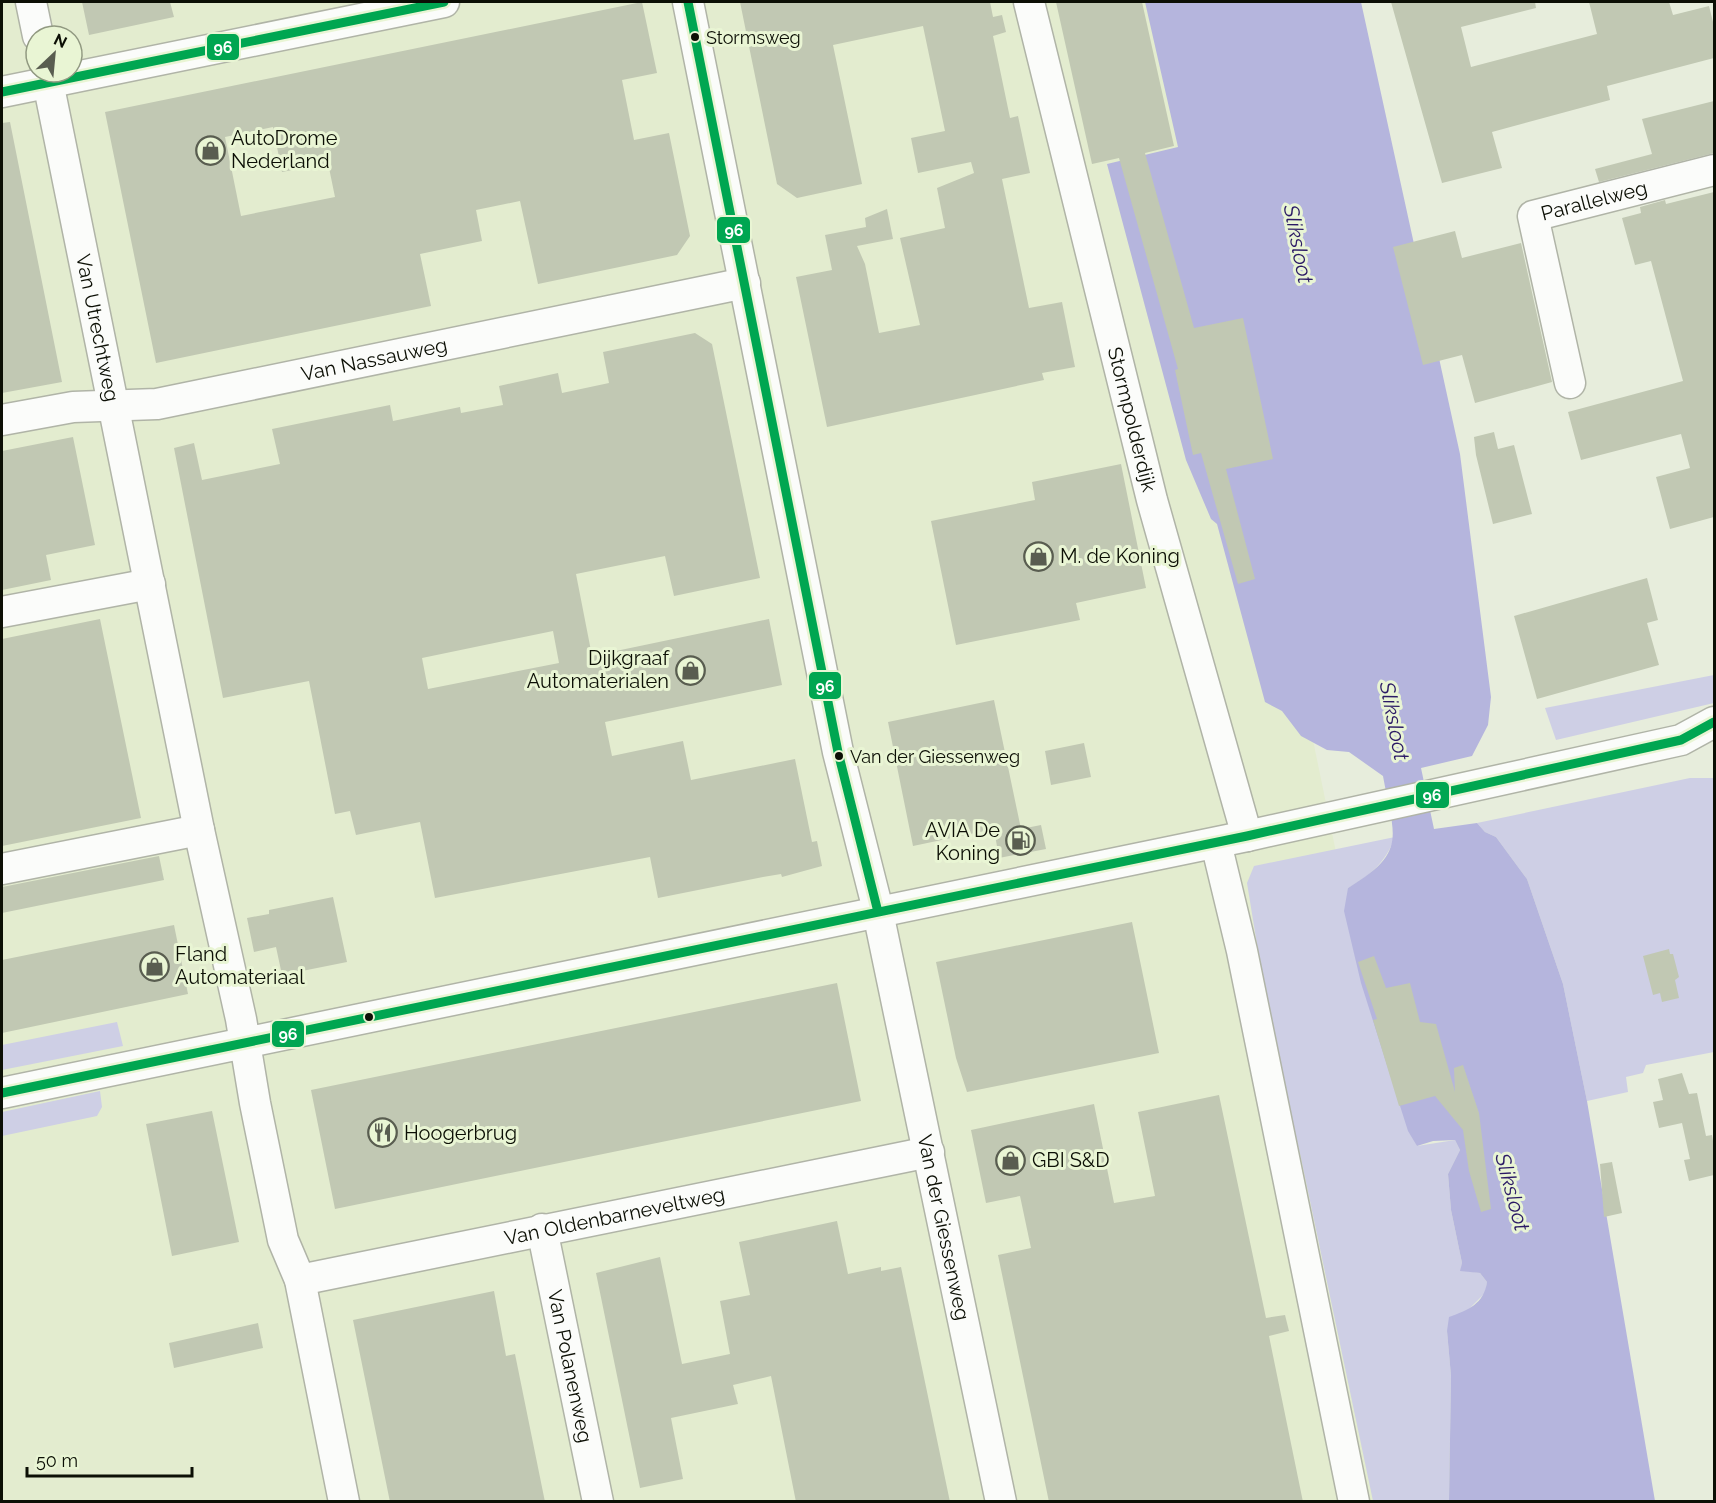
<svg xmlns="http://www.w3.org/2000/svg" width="1716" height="1503" font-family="Raleway,sans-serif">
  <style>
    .built { fill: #e3eccf; fill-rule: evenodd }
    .green { fill: #cecfe5 }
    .water { fill: #b5b5dd }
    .building { fill: #c1c8b3; fill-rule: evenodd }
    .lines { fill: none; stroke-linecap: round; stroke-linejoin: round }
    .minor-casing { stroke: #b0b4a7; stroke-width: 33 }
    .minor { stroke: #fbfcfa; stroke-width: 30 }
    .bus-1-casing { stroke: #e9f5d4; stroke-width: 14 }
    .bus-1 { stroke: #00a651; stroke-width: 9 }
    .bus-dot { fill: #0c0f05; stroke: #e9f5d4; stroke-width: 2 }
    .labels { text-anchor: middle; stroke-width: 6; stroke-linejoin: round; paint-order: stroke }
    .bus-label { font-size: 18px; fill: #0c0f05; stroke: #e9f5d4; text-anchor: start }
    .poi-label { font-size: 20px; fill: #0c0f05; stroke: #e9f5d4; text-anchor: start }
    .street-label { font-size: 20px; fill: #0c0f05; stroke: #e9f5d4 }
    .water-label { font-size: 21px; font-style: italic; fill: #2b1a65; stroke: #e9f5d4 }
    .line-badge { stroke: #e9f5d4; stroke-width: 2 }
    .badge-label { font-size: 16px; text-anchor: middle; font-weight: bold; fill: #fff }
  </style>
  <rect width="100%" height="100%" fill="#e7eddc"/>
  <!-- built -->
  <path class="built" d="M 2,2 L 1211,2 L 1242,394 L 1361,974 L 1460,1501 L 2,1502 ZM 36,36 L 72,36 L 72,72 L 36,72 Z"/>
  <!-- green -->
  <path class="green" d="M 1714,675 L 1714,703 L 1556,740 L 1545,708 Z
    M 1690,778 L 1714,778 L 1714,1052 L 1646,1065 L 1643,1073 L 1626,1077 L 1628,1092 L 1587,1101 L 1563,984 L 1527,879 L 1496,837 L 1485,832 L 1477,823 Z
    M 1395,837 C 1385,863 1372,874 1348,888 L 1417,1146 L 1455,1140 L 1460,1150 L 1448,1174 L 1451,1210 L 1462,1263 L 1461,1270 L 1480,1273 L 1487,1282 L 1486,1292 L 1447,1331 L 1451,1376 L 1449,1501 L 1373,1501 L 1301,1158 L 1271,1030 L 1247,883 L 1254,866 Z
    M 117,1022 L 123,1046 L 2,1070 L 2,1045 Z
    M 100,1091 L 102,1107 L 97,1116 L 2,1136 L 2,1112 Z"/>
  <!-- water -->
  <path class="water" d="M 1145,2 L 1361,2 L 1460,454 L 1491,697 L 1488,725 L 1472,756 L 1421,768 L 1434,829 L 1477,823 L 1485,832 L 1496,837 L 1527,879 L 1563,984 L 1587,1101 L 1655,1501 L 1449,1501 L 1451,1376 L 1447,1331 L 1449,1317 C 1468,1310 1484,1304 1487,1282 L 1480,1273 L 1460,1271 L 1462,1263 L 1451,1210 L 1448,1174 L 1460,1150 L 1455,1140 L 1433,1141 L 1417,1146 L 1408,1131 L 1361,983 L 1344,911 L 1348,888 C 1408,852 1394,837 1383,776 L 1349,752 L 1327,750 L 1301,736 L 1282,711 L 1265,702 L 1217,524 L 1211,519 L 1186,460 L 1107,164 L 1178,147 Z"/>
  <!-- building -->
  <path class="building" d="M 82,2 L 170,2 L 174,17 L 89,35 Z
    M 642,2 L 657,73 L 622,80 L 634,140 L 669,133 L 690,236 L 677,255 L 538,284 L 520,201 L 476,210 L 482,241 L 420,254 L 431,306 L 156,363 L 105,112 ZM 273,127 L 282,172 L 328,163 L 335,197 L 241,216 L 225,137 Z
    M 740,2 L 990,2 L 993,17 L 1002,15 L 1006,32 L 993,36 L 1010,118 L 1018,116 L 1030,173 L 1002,179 L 1029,308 L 1062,302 L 1075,367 L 1042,373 L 1044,380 L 827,427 L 796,277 L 832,270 L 825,235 L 866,227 L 865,218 L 887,209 L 893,239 L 857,246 L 865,264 L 879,333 L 920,325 L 900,238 L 945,228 L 937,188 L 974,173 L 971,162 L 918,173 L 911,138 L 945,131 L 923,26 L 833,45 L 862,184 L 797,198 L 777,184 Z
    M 1056,2 L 1142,2 L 1174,146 L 1145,153 L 1194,328 L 1243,318 L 1273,459 L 1226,469 L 1255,579 L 1238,584 L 1201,453 L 1193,455 L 1175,370 L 1178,369 L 1119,158 L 1092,164 Z
    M 1391,2 L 1535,2 L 1536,8 L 1461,27 L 1471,67 L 1597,34 L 1589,2 L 1669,2 L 1673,15 L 1709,6 L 1714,26 L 1714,58 L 1607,86 L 1610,100 L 1492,132 L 1502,168 L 1442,183 Z
    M 1714,101 L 1714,153 L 1599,182 L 1595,169 L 1652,154 L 1642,119 Z
    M 10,122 L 62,382 L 2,393 L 2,123 Z
    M 1714,192 L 1714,517 L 1670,529 L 1656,477 L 1690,468 L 1681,434 L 1581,460 L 1568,412 L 1683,381 L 1651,261 L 1635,265 L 1622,218 L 1641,213 L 1640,207 L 1665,200 L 1666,204 Z
    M 1455,231 L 1462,258 L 1521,243 L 1552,382 L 1475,403 L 1462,355 L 1423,365 L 1393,247 Z
    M 695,333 L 712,344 L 760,578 L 674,596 L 665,556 L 576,574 L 592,656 L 769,619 L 782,685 L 605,722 L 612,756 L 683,741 L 691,780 L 795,759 L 812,842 L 817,841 L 822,866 L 782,877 L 781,874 L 763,877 L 658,898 L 650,857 L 435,898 L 420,822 L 356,835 L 350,811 L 335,814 L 309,681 L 223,698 L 174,448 L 194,443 L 202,480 L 280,464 L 272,429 L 390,405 L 393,421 L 460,407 L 461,413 L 503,405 L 499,386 L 558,373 L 562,393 L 609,383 L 603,352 ZM 553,631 L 559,663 L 428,689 L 422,658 Z
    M 1494,432 L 1498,449 L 1514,445 L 1532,514 L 1493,524 L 1476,455 L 1474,437 Z
    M 73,437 L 95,545 L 46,555 L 51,580 L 2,590 L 2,451 Z
    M 1121,464 L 1146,588 L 1076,603 L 1080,620 L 956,645 L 931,521 L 1035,500 L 1032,482 Z
    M 1647,578 L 1658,620 L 1647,623 L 1659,665 L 1537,699 L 1514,616 Z
    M 100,619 L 141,818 L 2,846 L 2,639 Z
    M 994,700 L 1021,829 L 1041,825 L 1046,849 L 999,858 L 994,829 L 913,846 L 888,722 Z
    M 1084,743 L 1091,777 L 1051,785 L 1045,751 Z
    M 159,856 L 164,880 L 2,913 L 2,887 Z
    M 333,897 L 347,962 L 282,975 L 276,947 L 254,952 L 247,918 L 269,914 L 269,910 Z
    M 1132,922 L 1159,1053 L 967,1092 L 956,1058 L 936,962 Z
    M 174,925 L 188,994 L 2,1033 L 2,960 Z
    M 1669,949 L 1670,954 L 1673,954 L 1679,977 L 1675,980 L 1679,998 L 1662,1002 L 1660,993 L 1653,995 L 1643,956 Z
    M 1374,956 L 1386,988 L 1410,983 L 1420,1022 L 1436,1024 L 1455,1092 L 1454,1068 L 1463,1065 L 1479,1113 L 1491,1209 L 1481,1212 L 1469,1171 L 1463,1130 L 1435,1096 L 1399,1106 L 1373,1020 L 1377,1019 L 1358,962 Z
    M 837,983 L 861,1101 L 335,1209 L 311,1090 Z
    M 1682,1073 L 1689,1094 L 1697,1093 L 1706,1136 L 1712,1135 L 1714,1147 L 1714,1175 L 1689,1181 L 1684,1160 L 1690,1159 L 1682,1123 L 1659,1128 L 1653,1102 L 1663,1100 L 1658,1079 Z
    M 1219,1095 L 1266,1318 L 1285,1315 L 1289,1331 L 1269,1336 L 1303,1502 L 1049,1502 L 998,1255 L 1031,1248 L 1020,1196 L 986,1203 L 971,1130 L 1094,1104 L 1114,1203 L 1155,1196 L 1138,1112 Z
    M 212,1111 L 239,1242 L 172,1256 L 146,1124 Z
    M 1612,1162 L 1622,1213 L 1604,1217 L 1600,1164 Z
    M 837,1221 L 848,1274 L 881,1267 L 881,1271 L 901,1267 L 950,1502 L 796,1502 L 771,1376 L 733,1385 L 738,1404 L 671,1418 L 683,1479 L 640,1488 L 596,1273 L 660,1257 L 682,1364 L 730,1354 L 720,1301 L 750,1295 L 739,1242 Z
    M 494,1291 L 506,1356 L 515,1354 L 545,1502 L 390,1502 L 353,1320 Z
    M 258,1323 L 263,1348 L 174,1368 L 169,1343 Z"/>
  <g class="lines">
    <defs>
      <g id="minor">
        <path d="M 31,2 L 38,36"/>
        <path id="s1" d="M 688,2 L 838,752 L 875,898 L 1001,1502"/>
        <path id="s2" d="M 1029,2 L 1152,500 L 1247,836"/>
        <path id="s3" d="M 46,72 L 199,830 L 241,1019 L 255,1103 L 283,1240 L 300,1280 L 344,1502"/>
        <path d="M 2,92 L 444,2"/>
        <path id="s4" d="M 1570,383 L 1533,216 L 1714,170"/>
        <path id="s5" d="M 2,420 L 73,407 L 157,404 L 745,283"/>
        <path d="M 2,612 L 150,584"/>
        <path d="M 1216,843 L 1242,951 L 1354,1502"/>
        <path d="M 2,869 L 199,830"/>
        <path d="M 2,1093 L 1247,836 L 1681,740 L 1714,722"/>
        <path id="s6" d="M 542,1229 L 598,1502"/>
        <path id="s7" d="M 300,1280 L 929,1152"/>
      </g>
    </defs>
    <!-- minor casing -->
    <use href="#minor" class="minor-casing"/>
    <!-- minor -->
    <use href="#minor" class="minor"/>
    <defs>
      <path id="bus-1" d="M 688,2 L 838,752 L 878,912
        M 2,92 L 444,2
        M 2,1093 L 1247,836 L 1681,740 L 1714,722"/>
    </defs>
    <!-- bus-1 casing -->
    <use href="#bus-1" class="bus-1-casing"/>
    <!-- bus-1 -->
    <use href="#bus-1" class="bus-1"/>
  </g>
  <!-- icons -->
  <defs>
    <symbol id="shop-ring" viewBox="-11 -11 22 22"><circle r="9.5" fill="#e9f5d4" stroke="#595d50" stroke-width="1.5"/><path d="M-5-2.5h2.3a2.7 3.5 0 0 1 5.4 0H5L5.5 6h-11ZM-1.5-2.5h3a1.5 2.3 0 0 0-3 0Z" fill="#595d50"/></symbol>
    <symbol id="fuel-ring" viewBox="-11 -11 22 22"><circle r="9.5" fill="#e9f5d4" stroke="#595d50" stroke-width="1.5"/><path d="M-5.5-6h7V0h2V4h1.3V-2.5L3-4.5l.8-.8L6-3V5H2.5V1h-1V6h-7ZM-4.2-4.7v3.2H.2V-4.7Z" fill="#595d50"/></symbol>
    <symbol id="restaurant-ring" viewBox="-11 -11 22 22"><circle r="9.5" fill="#e9f5d4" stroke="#595d50" stroke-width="1.5"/><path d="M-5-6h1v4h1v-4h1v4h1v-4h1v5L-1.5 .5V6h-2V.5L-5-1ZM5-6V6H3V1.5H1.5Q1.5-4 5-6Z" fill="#595d50"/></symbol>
  </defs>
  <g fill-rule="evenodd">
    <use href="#shop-ring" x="194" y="134" width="33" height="33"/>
    <use href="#shop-ring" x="1022" y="540" width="33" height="33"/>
    <use href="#shop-ring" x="674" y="654" width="33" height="33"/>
    <use href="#fuel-ring" x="1004" y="824" width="33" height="33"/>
    <use href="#shop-ring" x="138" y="950" width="33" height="33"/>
    <use href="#restaurant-ring" x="366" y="1116" width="33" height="33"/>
    <use href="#shop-ring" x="994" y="1144" width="33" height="33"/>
  </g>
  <!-- markers -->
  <g class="bus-dot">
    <circle cx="695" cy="37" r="5"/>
    <circle cx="839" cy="756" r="5"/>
    <circle cx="369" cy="1017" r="5"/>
  </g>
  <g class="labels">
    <!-- bus labels -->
    <g class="bus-label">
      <text x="706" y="44">Stormsweg</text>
      <text x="850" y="763">Van der Giessenweg</text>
    </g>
    <!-- poi labels -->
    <g class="poi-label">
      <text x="231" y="145">AutoDrome<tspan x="231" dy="23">Nederland</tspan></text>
      <text x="1060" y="563">M. de Koning</text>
      <text x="669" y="665" text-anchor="end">Dijkgraaf<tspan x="669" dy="23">Automaterialen</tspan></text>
      <text x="1000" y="837" text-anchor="end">AVIA De<tspan x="1000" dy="23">Koning</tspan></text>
      <text x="175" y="961">Fland<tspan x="175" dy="23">Automateriaal</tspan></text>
      <text x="404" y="1140">Hoogerbrug</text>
      <text x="1032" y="1167">GBI S&amp;D</text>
    </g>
    <!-- street labels -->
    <g class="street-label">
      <text dy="7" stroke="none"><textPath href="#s4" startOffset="234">Parallelweg</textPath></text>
      <text dy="7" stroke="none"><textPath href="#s3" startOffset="261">Van Utrechtweg</textPath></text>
      <text dy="7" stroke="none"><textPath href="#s5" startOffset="378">Van Nassauweg</textPath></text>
      <text dy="7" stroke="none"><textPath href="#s2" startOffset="430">Stormpolderdijk</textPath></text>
      <text dy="7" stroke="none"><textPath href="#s7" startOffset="321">Van Oldenbarneveltweg</textPath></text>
      <text dy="7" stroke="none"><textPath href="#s1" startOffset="1252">Van der Giessenweg</textPath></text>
      <text dy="7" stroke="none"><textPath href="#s6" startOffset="140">Van Polanenweg</textPath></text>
    </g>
    <!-- water labels -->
    <g class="water-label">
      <text transform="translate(1298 244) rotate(79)" y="7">Sliksloot</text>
      <text transform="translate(1394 721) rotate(79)" y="7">Sliksloot</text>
      <text transform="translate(1512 1192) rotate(75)" y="7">Sliksloot</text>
    </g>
  </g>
  <g class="line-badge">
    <rect x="206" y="33" width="34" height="28" rx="6" fill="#00a651"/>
    <rect x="716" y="216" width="35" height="28" rx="6" fill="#00a651"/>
    <rect x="808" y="671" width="34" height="29" rx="6" fill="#00a651"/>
    <rect x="1415" y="781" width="35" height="28" rx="6" fill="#00a651"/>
    <rect x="271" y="1020" width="34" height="28" rx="6" fill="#00a651"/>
  </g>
  <g class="badge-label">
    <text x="223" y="53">96</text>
    <text x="734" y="236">96</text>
    <text x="825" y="692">96</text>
    <text x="1432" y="801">96</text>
    <text x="288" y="1040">96</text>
  </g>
  <!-- border -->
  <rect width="1716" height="1503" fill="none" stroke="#0c0f05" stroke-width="6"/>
  <!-- north arrow -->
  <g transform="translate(54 54) rotate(26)"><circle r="28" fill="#e9f5d4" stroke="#919981" stroke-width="1.5"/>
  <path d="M0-4.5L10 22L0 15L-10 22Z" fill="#595d50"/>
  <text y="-9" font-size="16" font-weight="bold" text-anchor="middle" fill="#0c0f05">N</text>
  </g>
  <!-- scale -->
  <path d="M27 1467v9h165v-9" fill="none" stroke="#0c0f05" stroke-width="3"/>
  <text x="36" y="1467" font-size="18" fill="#0c0f05" stroke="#e9f5d4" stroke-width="4.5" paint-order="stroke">50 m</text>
</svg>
